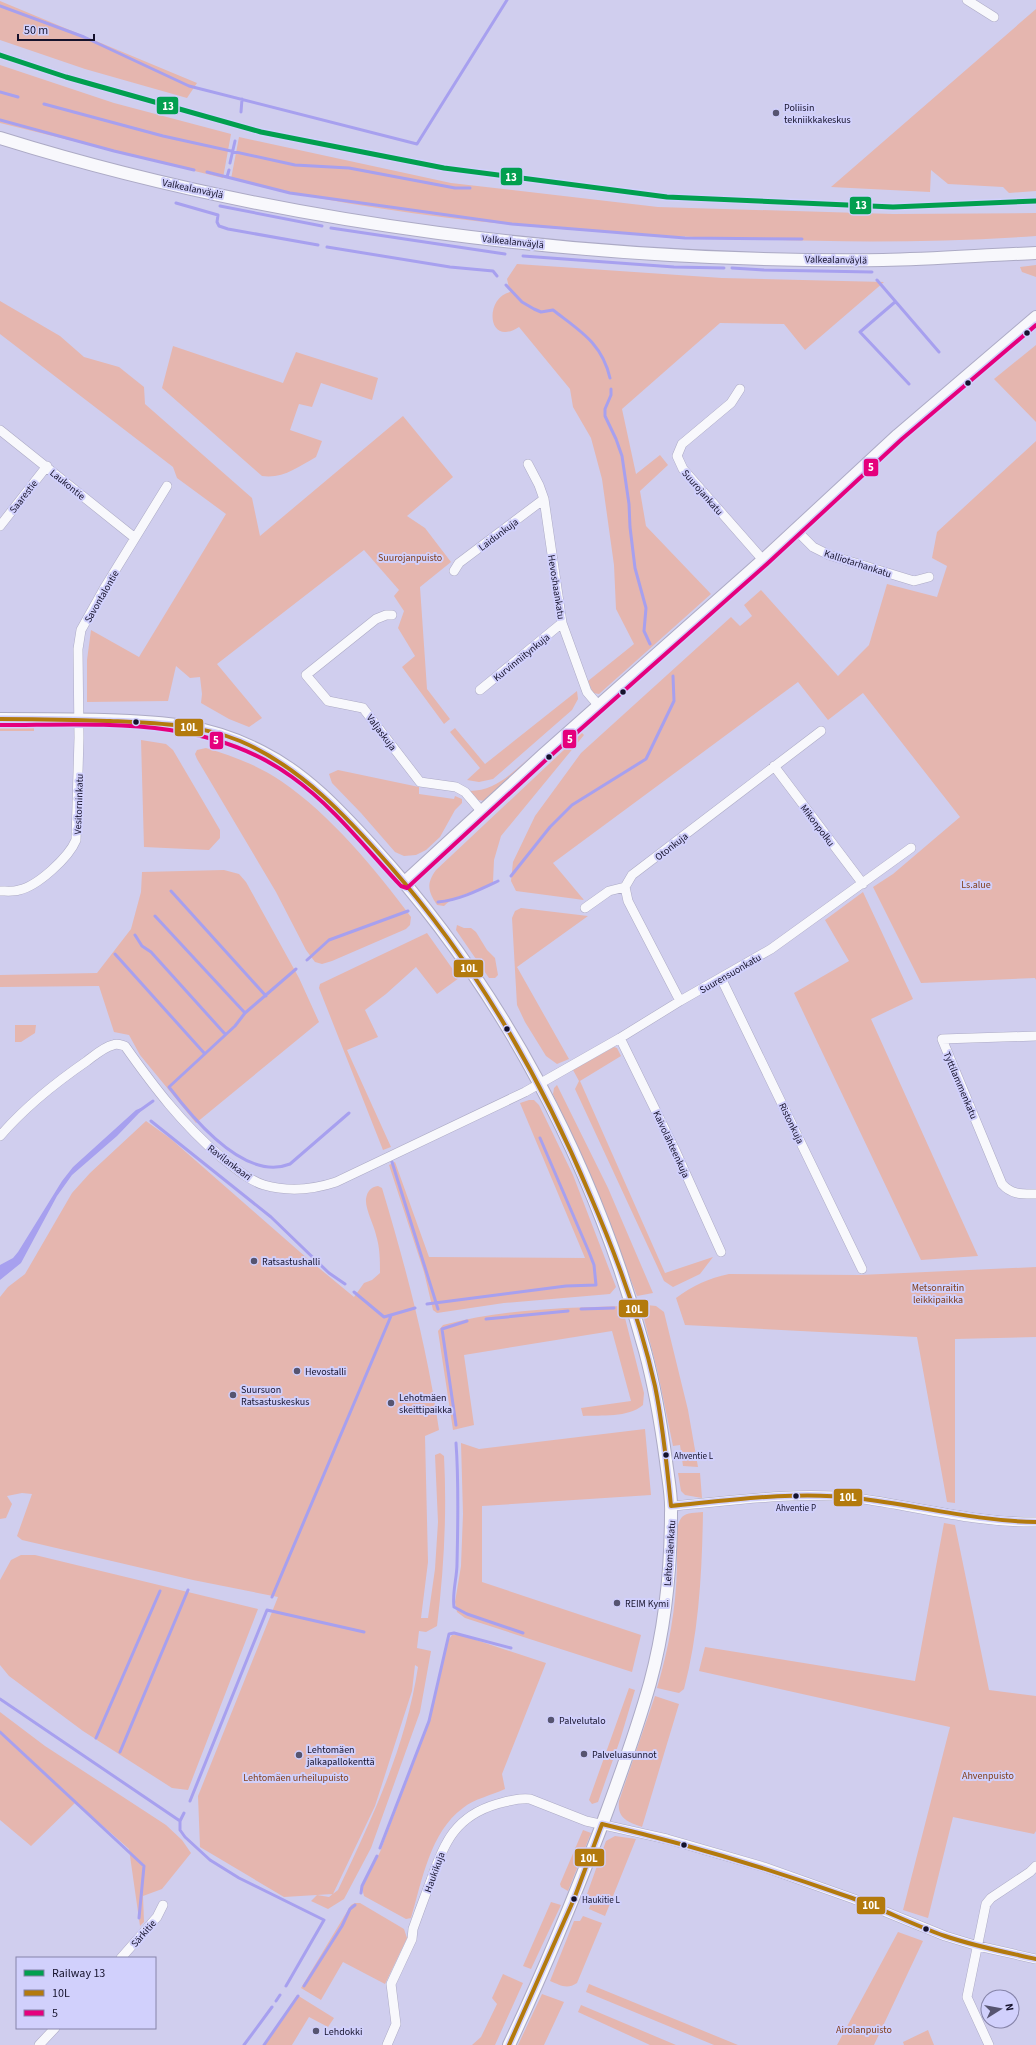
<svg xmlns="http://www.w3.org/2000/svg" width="1036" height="2045" font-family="'Source Sans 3',sans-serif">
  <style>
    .green { fill: #e5b6af }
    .water { fill: #a7a0ef }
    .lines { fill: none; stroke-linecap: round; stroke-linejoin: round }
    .stream { stroke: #a7a0ef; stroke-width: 3 }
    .street-casing { stroke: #acaac5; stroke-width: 10 }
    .secondary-casing { stroke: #acaac5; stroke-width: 14 }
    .street { stroke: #f8f8fc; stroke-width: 9 }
    .secondary { stroke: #f8f8fc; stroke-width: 12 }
    .bus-1-casing { stroke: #d1d0fc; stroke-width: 7 }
    .bus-2-casing { stroke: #d1d0fc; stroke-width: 7 }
    .bus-1 { stroke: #b37a0d; stroke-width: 4 }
    .bus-2 { stroke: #e5007d; stroke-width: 4 }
    .rail-1-casing { stroke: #d1d0fc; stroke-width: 8 }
    .rail-1 { stroke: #019f4f; stroke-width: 5 }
    .poi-dot { fill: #565470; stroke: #d1d0fc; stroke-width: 1.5 }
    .bus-dot { fill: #15122c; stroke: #d1d0fc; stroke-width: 1.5 }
    .labels { text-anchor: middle; stroke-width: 4; stroke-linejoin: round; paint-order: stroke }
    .bus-label { font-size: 9px; fill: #15122c; stroke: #d1d0fc; text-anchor: start }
    .poi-label { font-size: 10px; fill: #15122c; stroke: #d1d0fc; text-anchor: start }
    .street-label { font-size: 10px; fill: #15122c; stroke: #d1d0fc }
    .park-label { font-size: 10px; fill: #803e19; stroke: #d1d0fc }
    .line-badge { stroke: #d1d0fc; stroke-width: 1.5 }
    .badge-label { font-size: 11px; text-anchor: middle; font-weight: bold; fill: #fff }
  </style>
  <rect width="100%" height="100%" fill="#d0ceee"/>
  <!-- green -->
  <path class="green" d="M 0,1 L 197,83 L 187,98 L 85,69 L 0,40 Z
    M 1036,9 L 1036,191 L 1009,193 L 1003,187 L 948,184 L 931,170 L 930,192 L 831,187 Z
    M 0,65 L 114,103 L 231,134 L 223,178 L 0,123 Z
    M 239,137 L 451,183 L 658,207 L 893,214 L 1036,213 L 1036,236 C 922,244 808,242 694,237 C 539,230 382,216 231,179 Z
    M 517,264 L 722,278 L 884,282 L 805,350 L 784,324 L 720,323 L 622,409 L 636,474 L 660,455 L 668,465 L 640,491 L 646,526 L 711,594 L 599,694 L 593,693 L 588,681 L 634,644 L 616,609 L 614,565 L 602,479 L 591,438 L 573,407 L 570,389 L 519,327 C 487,348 484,298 510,292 L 507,279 Z
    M 1036,265 L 1036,277 L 1022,272 L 1020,267 Z
    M 0,301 L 60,336 L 84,357 L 119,367 L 144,387 L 145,404 L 252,498 L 260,536 L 403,416 L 453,477 L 407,516 L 425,528 L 451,562 L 420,587 L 427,689 L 450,719 L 444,724 L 402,667 L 415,656 L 398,628 L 404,611 L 394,596 L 399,590 L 364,550 L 217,664 L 262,718 L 249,727 L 229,719 L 201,703 L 202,694 L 200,677 L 190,678 L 176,666 L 168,701 L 87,702 L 87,660 L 91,630 L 139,657 L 226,514 L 177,478 L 173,467 L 0,334 Z
    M 1036,345 L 1036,422 L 994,379 Z
    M 173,346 L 283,383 L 296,352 L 378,378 L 372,400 L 321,383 L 312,407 L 299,404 L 290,430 L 322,441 L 316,457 C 298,467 283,479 262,476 L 162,388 Z
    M 1036,441 L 1036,980 L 1035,978 L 921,983 L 873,887 L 893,874 L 960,817 L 863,693 L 828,720 L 798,682 L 553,863 L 584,900 L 516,891 L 511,881 L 513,862 L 535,816 L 581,753 L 731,617 L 740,626 L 752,616 L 744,605 L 761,590 L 838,676 L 869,645 L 887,584 L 937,597 L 947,566 L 932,558 L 937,532 Z
    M 577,691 L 578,699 L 572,710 L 493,779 L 479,782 L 467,780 L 480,768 L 450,732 L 455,728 L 485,764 Z
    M 0,726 L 34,726 L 34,731 L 0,731 Z
    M 582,733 L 584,735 L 501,836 L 494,860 L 493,882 C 482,895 460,890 444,906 L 437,905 C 428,891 426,884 436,870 Z
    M 141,740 L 166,744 L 173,750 L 220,830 L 220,838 L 209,850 L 144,847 Z
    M 206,748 C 232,756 258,765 281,781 C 330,814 376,870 411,917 L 410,925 L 406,929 L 332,961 L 322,964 L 315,962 L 306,950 L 276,892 L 197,759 L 195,754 L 197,750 Z
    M 532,755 L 485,801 L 478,800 L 470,791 C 496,791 513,772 532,755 Z
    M 338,770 L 419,787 L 419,794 L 454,799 L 455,796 L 462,799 L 462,803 L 455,810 L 440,837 L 426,850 L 416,855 L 404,856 L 395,852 L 361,813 L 332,783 L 329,774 Z
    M 224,870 L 239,874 L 246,882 L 299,978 L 319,1022 L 196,1123 L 140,1055 L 129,1035 L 114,1032 L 99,986 L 0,987 L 0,975 L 97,973 L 131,929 L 141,892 L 142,872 Z
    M 863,892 L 913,999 L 871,1019 L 978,1256 L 921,1260 L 794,993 L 849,961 L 825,920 Z
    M 521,908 L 588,916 L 517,967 L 569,1059 L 557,1064 L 546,1056 L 525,1022 L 517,1005 L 512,918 L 515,911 Z
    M 457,925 L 464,928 L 471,928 L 476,932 L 487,950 L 495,958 L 498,975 L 495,978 L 489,978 L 456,930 Z
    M 427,933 L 459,978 L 437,994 L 416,967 L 386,994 L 365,1010 L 378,1037 L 347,1050 L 391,1147 L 383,1150 L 319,988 L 320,984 Z
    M 15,1025 L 36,1025 L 35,1033 L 21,1042 L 15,1042 Z
    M 614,1047 L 617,1048 L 621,1056 L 580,1081 L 665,1273 L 713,1257 L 700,1274 L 673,1287 L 664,1281 L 575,1089 L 579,1081 L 573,1070 Z
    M 557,1085 L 608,1188 L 653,1293 L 637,1296 L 599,1196 L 553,1094 L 554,1088 Z
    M 529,1100 L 534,1100 L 539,1105 L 573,1175 L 616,1287 L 610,1294 L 504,1303 L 437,1313 L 433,1310 L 424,1272 L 389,1165 L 395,1162 L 429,1257 L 585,1258 L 520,1103 Z
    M 146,1121 L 171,1139 L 308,1259 L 354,1297 L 364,1283 L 372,1280 L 380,1273 C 380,1260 380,1248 376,1235 C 374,1225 365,1209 366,1199 C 367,1191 371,1187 378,1186 L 382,1188 C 406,1268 427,1347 439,1430 L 425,1436 L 428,1562 L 421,1618 L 428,1618 L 435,1569 L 438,1522 L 435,1455 L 440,1453 L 444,1456 C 447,1514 444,1568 437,1626 L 426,1632 L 419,1631 L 417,1648 L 431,1651 L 420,1712 L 371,1848 L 344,1899 L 328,1909 L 311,1901 L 317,1895 L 329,1897 L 338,1890 C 372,1819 406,1746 418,1667 L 415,1665 L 412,1691 L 375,1806 L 333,1894 L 284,1897 L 200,1847 L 198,1796 L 278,1597 L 193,1580 L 22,1540 L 17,1536 L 32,1494 L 22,1493 L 7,1496 L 12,1504 L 6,1518 L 0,1519 L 0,1297 L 8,1287 L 25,1274 L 72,1193 L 90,1173 Z
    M 1036,1267 L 1036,1337 L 955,1339 L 955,1503 L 947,1502 L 917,1337 L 685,1325 L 676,1298 C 692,1286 709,1278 729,1274 L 860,1275 Z
    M 647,1305 L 656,1306 L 664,1312 L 688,1410 L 698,1467 L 683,1466 L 680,1445 L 673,1446 L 658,1373 L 641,1307 Z
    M 622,1306 L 644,1393 L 643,1405 C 628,1418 601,1415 583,1416 L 581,1408 L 631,1401 L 612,1331 L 464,1355 L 474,1425 L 453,1430 L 438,1331 L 443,1325 C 501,1309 563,1308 622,1306 Z
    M 645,1429 L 651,1495 L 482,1506 L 482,1582 L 641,1635 L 632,1672 L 465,1618 L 457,1612 L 455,1602 L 461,1566 L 463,1514 L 461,1443 L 479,1449 Z
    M 678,1473 L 700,1473 L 702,1498 L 685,1495 L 681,1491 Z
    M 703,1512 C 702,1572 699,1632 684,1689 L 679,1693 L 657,1688 C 669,1648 676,1608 677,1566 C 677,1553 673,1528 682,1517 C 687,1512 696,1513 703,1512 Z
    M 944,1523 L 955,1525 L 989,1690 L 1036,1696 L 1036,1831 L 1034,1834 L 953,1817 L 928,1918 L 903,1910 L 950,1727 L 699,1671 L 705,1647 L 915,1681 Z
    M 21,1555 L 35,1555 L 258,1609 L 188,1790 L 172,1788 L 83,1731 L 9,1676 L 0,1665 L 0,1580 L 11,1560 Z
    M 452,1635 L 461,1635 L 546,1663 L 502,1774 L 505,1789 C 492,1795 474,1799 463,1808 C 430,1832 422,1881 411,1918 L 406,1919 L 364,1896 L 362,1888 L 380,1852 L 429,1722 L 446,1643 Z
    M 629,1688 L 635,1690 L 620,1740 L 598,1802 L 592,1804 L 589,1800 Z
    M 655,1696 L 679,1704 L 642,1827 C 627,1822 617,1818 619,1801 Z
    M 0,1712 L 45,1746 L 166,1825 L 182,1840 L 191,1853 L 162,1889 L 143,1896 L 144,1922 L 140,1926 L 129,1849 L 76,1802 L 31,1846 L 0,1820 Z
    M 583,1830 L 591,1833 L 568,1891 L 561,1887 L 560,1884 Z
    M 615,1836 L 636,1839 L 605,1916 L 589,1909 L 592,1900 L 587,1894 L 606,1841 Z
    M 551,1902 L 561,1905 L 531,1969 L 523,1966 Z
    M 355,1903 L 360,1903 L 404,1929 L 407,1938 L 385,1984 L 343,1962 L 321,2000 L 301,1988 L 351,1905 Z
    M 583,1916 L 602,1923 L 577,1983 C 567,1990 560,1985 550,1981 L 574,1921 L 580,1921 Z
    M 898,1932 L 923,1941 L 874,2045 L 837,2045 Z
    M 503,1974 L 523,1983 L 495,2045 L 472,2045 L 481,2037 L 497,2004 L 492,1998 Z
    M 589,1984 L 738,2045 L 714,2045 L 586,1992 Z
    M 542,1994 L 564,2002 L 544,2045 L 518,2045 Z
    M 297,1995 L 334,2018 L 328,2027 L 309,2017 L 292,2045 L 264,2045 Z
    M 581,2005 L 676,2045 L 650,2045 L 578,2012 Z
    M 928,2030 L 934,2045 L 904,2045 L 903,2042 Z"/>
  <!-- water -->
  <path class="water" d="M 141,1108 L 140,1112 L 117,1136 L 72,1175 L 57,1196 L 21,1263 L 0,1280 L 0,1265 L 13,1258 L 18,1252 L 62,1181 L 73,1167 L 136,1110 Z"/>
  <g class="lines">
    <!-- stream -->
    <path class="stream" d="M 0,6 L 84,37 L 189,86 L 417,144 L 507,0
      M 0,92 L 18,97
      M 44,104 L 163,136 L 295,165 L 349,168 L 455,188 L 470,188
      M 241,112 L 242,99
      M 0,120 L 114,151 L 194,170
      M 230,163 L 235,141
      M 207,172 L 290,193 L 512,224 L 685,238 L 802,239
      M 227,177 L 229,170
      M 176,203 L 218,215 L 217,222 L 219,226 L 228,229 L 318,245
      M 220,206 L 322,226
      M 331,228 L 505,254
      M 327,247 L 450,267 L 493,271 L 497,276
      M 523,256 L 674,267 L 724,268
      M 732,268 L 764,270 L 872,272
      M 877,280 L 939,352
      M 506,285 L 522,302 L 534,309 L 541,312 L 553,310 C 580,331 602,343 610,378
      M 895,302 L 860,332 L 909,384
      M 611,389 L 611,395 L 605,409 L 605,416 L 616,439 L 622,456 L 629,504 L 630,527 L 635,568 L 646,608 L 644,631 L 650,644
      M 511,876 L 550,827 L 572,805 L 646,759 L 674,701 L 673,676
      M 171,891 L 266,996
      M 438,902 C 459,900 479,890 498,881
      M 155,916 L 245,1013
      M 135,935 L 142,946 L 151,952 L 225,1034
      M 115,954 L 205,1054
      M 307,960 L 329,940 L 408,911
      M 296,969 L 245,1013 L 235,1026 L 169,1087 C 194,1120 245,1182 290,1164 L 349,1113
      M 139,1111 L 153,1101
      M 151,1121 L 271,1217 L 329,1273 L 345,1284
      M 392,1162 L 438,1309
      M 354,1292 L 384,1317 L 415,1308
      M 427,1304 L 566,1286 L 596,1285 L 594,1265 L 589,1252 L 540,1138
      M 581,1309 L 614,1308
      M 486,1319 L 568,1311
      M 456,1425 L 442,1329 L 467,1321
      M 456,1443 C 459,1483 458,1523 457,1564 C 457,1578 452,1592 454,1607 L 467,1614 L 523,1633
      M 272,1597 L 391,1316
      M 0,1699 L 180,1821
      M 0,1732 L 144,1866 L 139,1918
      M 96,1738 L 160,1591
      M 120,1752 L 188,1590
      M 190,1801 L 267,1610 L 364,1632
      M 184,1813 L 180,1821 L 180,1830 L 185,1837 L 210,1860 L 239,1878 L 324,1920 L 286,1986
      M 380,1848 L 429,1721 L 449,1634 L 454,1633 L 511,1648
      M 361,1893 L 362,1886 L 377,1856
      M 304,1986 L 342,1926 L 350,1909 L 355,1905
      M 276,2001 L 280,1995
      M 244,2045 L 272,2007
      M 264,2045 L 298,1996"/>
    <defs>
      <path id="street" d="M 967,0 L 994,17
        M 740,389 L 731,403 L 682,444 L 677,456 L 683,469 L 763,560
        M 0,430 L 135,538
        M 528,464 L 539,485 L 544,499 L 562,623 L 587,692 L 599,706
        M 0,526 L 47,466
        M 795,529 L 813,547 L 829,555 L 914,581 L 929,577
        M 454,571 L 459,563 L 544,499
        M 392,615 L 386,615 L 376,619 L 306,675 L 328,701 L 363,708 L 420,782 L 456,787 L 465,792 L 482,812
        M 480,690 L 562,623
        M 774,766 L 863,884
        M 0,891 C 6,891 13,892 19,890 C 38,886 69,857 76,840 L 79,738 L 78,649 L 81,630 L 105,587 L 167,486
        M 585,908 L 609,891 L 625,887
        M 721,978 L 862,1269
        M 680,1001 L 628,901 L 625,887 L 632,875 L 821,731
        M 1036,1036 L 942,1039 L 1002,1184 C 1012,1195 1022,1194 1036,1194
        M 620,1038 L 676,1152 L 721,1252
        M 0,1136 C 25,1107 55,1083 87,1061 C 95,1055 104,1047 113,1045 C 117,1043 121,1045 125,1046 C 154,1087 182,1124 221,1157 C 234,1167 248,1180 264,1185 C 289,1192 312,1190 336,1182 L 525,1092 L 620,1038 L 680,1001 L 771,949 L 911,848
        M 671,1506 C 732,1501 795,1491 856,1498 C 916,1506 975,1523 1036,1522
        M 121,1958 L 157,1917 L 163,1905
        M 39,2045 L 55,2028
        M 387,2045 L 396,2024 L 391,1984 L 412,1939 L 413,1929 C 419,1912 425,1896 431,1880 C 444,1842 456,1816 497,1804 C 508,1801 518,1798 530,1799 L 586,1821 L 667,1839 L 764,1867 L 854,1899 L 945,1936 L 978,1946 L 1036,1959
        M 989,2045 L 967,1997 L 986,1904 L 991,1898 L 1030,1872 L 1036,1866"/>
      <path id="secondary" d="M 0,138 C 279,225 592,263 883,260 C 934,259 985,255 1036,253
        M 0,719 C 35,719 69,719 104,720 C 163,722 208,724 262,752 C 306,774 340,811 373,847 C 503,989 595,1166 645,1351 C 655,1388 661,1424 666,1461 C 668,1478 672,1496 671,1513 C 671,1570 665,1628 650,1683 C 636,1733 618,1782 600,1830 C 572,1903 542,1975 509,2045
        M 405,882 L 543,755 L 763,560 L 898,435 L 1036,317"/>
    </defs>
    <!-- street casing -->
    <use href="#street" class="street-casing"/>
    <!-- secondary casing -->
    <use href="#secondary" class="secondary-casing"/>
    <!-- street -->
    <use href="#street" class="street"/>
    <!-- secondary -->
    <use href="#secondary" class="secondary"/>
    <defs>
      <path id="bus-1" d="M 0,719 C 37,719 73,720 110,721 C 154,723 199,724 240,741 C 301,767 347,817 390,866 C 475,963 540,1076 590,1195 C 617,1257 640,1319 655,1386 C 663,1425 667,1466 671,1506 C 732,1500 794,1491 856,1498 C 916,1505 975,1521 1036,1522
        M 509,2045 L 574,1899 L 602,1824 C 687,1844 770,1869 852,1898 C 883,1909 913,1925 945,1936 C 974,1946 1005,1952 1036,1959"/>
      <path id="bus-2" d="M 0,725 C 100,725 207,715 292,777 C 334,807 366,849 401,886 L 407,888 L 547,759 L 767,564 L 902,439 L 1036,325"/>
    </defs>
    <!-- bus-1 casing -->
    <use href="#bus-1" class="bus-1-casing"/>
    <!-- bus-2 casing -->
    <use href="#bus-2" class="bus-2-casing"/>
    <!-- bus-1 -->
    <use href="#bus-1" class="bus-1"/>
    <!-- bus-2 -->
    <use href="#bus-2" class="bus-2"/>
    <defs>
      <path id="rail-1" d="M 0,55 L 66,77 L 261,132 L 444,168 L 667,197 L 893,207 L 1036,201"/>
    </defs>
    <!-- rail-1 casing -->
    <use href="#rail-1" class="rail-1-casing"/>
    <!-- rail-1 -->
    <use href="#rail-1" class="rail-1"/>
  </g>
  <!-- markers -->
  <g class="poi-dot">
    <circle cx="776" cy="113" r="4"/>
    <circle cx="254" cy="1261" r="4"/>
    <circle cx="297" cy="1371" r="4"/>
    <circle cx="233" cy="1395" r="4"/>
    <circle cx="391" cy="1403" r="4"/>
    <circle cx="617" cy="1603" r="4"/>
    <circle cx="551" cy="1720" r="4"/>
    <circle cx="584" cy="1754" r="4"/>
    <circle cx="299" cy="1755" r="4"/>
    <circle cx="316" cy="2031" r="4"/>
  </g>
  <g class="bus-dot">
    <circle cx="1027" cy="333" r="3.5"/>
    <circle cx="968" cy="383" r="3.5"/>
    <circle cx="623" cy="692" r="3.5"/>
    <circle cx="136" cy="722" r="3.5"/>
    <circle cx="549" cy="757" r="3.5"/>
    <circle cx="507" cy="1029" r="3.5"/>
    <circle cx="666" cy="1455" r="3.5"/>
    <circle cx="796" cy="1496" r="3.5"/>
    <circle cx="684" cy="1845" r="3.5"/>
    <circle cx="574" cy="1899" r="3.5"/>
    <circle cx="926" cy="1929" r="3.5"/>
  </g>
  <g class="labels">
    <!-- bus labels -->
    <g class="bus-label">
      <text x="674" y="1459">Ahventie L</text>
      <text x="796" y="1511" text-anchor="middle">Ahventie P</text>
      <text x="582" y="1903">Haukitie L</text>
    </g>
    <!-- poi labels -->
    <g class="poi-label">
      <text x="784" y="111">Poliisin<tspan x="784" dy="12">tekniikkakeskus</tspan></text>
      <text x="262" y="1265">Ratsastushalli</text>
      <text x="305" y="1375">Hevostalli</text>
      <text x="241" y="1393">Suursuon<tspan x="241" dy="12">Ratsastuskeskus</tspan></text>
      <text x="399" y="1401">Lehotmäen<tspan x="399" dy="12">skeittipaikka</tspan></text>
      <text x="625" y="1607">REIM Kymi</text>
      <text x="559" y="1724">Palvelutalo</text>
      <text x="307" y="1753">Lehtomäen<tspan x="307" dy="12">jalkapallokenttä</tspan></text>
      <text x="592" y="1758">Palveluasunnot</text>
      <text x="324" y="2035">Lehdokki</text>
    </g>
    <!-- street labels -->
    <g class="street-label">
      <text transform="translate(193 188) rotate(12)" y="4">Valkealanväylä</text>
      <text transform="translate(513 241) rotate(6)" y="4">Valkealanväylä</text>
      <text transform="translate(836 259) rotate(1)" y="4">Valkealanväylä</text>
      <text transform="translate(68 484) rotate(39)" y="4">Laukontie</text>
      <text transform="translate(703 492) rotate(49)" y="4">Suurojankatu</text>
      <text transform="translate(23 496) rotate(-52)" y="4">Saarestie</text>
      <text transform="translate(498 534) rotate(-37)" y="4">Laidunkuja</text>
      <text transform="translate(858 563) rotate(18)" y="4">Kalliotarhankatu</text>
      <text transform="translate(557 587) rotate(81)" y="4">Hevoshaankatu</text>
      <text transform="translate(101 596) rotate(-60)" y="4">Savontalontie</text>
      <text transform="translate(521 657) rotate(-39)" y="4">Kurvinniitynkuja</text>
      <text transform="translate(382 732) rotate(53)" y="4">Valjaskuja</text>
      <text transform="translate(78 804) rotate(-88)" y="4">Vesitorninkatu</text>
      <text transform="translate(818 825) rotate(53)" y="4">Mikonpolku</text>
      <text transform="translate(671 846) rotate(-38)" y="4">Otonkuja</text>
      <text transform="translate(730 973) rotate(-30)" y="4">Suurensuonkatu</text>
      <text transform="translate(961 1085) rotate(67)" y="4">Tyttilammenkatu</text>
      <text transform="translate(792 1123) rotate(64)" y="4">Ristonkuja</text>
      <text transform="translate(672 1144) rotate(65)" y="4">Kaivolähteenkuja</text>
      <text transform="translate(230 1162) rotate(37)" y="4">Ravilankaari</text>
      <text transform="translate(669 1553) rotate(-86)" y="4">Lehtomäenkatu</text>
      <text transform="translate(434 1872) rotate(-70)" y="4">Haukikuja</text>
      <text transform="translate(143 1933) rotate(-49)" y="4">Särkitie</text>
    </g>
    <!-- park labels -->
    <g class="park-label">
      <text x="410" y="561">Suurojanpuisto</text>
      <text x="976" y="888">Ls.alue</text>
      <text x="938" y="1291">Metsonraitin<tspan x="938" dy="12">leikkipaikka</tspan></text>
      <text x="988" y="1779">Ahvenpuisto</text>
      <text x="296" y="1781">Lehtomäen urheilupuisto</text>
      <text x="864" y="2033">Airolanpuisto</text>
    </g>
  </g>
  <g class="line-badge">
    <rect x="156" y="96" width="23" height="19" rx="4" fill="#019f4f"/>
    <rect x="500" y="167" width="23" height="19" rx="4" fill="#019f4f"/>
    <rect x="849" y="196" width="23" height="19" rx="4" fill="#019f4f"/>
    <rect x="863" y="458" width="16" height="19" rx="4" fill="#e5007d"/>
    <rect x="174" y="718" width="30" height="19" rx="4" fill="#b37a0d"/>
    <rect x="562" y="729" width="15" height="20" rx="4" fill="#e5007d"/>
    <rect x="209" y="731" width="15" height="19" rx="4" fill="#e5007d"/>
    <rect x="453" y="959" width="31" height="19" rx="4" fill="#b37a0d"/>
    <rect x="618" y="1299" width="31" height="19" rx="4" fill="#b37a0d"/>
    <rect x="833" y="1488" width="30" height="19" rx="4" fill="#b37a0d"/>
    <rect x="574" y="1848" width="31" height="19" rx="4" fill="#b37a0d"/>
    <rect x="856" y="1896" width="30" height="19" rx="4" fill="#b37a0d"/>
  </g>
  <g class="badge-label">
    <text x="168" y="110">13</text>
    <text x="511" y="181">13</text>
    <text x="861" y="209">13</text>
    <text x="871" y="471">5</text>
    <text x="189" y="731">10L</text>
    <text x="570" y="743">5</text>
    <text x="216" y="744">5</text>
    <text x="469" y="972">10L</text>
    <text x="634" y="1313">10L</text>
    <text x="848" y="1501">10L</text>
    <text x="589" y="1862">10L</text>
    <text x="871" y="1909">10L</text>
  </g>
  <!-- legend -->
  <rect x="16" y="1957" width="140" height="72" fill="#d1d0fc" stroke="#8684a9"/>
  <rect x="24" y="1970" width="20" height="6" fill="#019f4f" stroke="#8684a9"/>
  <text x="52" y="1977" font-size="12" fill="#15122c">Railway 13</text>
  <rect x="24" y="1990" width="20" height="6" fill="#b37a0d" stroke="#8684a9"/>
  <text x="52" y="1997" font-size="12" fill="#15122c">10L</text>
  <rect x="24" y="2010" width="20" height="6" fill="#e5007d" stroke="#8684a9"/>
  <text x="52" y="2017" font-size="12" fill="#15122c">5</text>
  <!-- north arrow -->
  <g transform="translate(1000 2009) rotate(79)"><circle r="19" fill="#d1d0fc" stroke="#8684a9"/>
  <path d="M0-3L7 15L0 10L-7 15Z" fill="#565470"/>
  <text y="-6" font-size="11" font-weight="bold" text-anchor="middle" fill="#15122c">N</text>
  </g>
  <!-- scale -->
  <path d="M18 34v6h76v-6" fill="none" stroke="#15122c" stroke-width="2"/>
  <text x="24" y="34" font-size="12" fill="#15122c" stroke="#d1d0fc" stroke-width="3" paint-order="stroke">50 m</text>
</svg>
